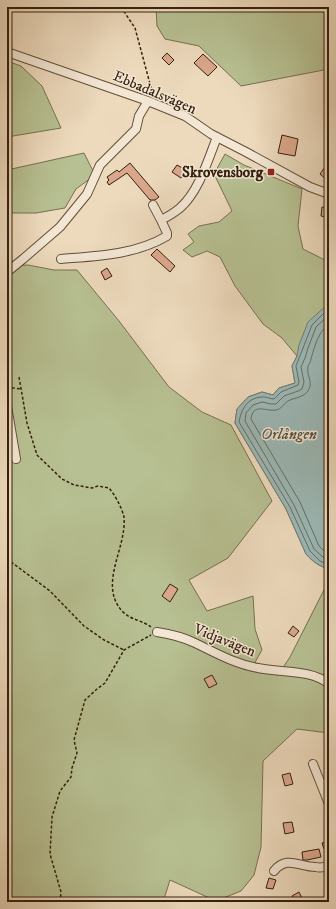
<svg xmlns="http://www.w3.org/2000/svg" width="336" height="909" font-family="'IM FELL DW Pica',serif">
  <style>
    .green { fill: #b7c092; stroke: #767050 }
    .water { fill: #9bb9b8; stroke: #727c74 }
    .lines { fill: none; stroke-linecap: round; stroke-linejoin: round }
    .shore { stroke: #686c63; stroke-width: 1 }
    .building { fill: #dba78c; stroke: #34200e }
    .minor-casing { stroke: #624e3a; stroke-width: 10 }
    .path { stroke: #34200e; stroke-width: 1.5; stroke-dasharray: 3 2; stroke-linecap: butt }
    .minor { stroke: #f3e7d4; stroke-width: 8 }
    .poi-dot { fill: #8f2418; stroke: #f3e7d4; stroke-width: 1.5 }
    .labels { text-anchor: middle; stroke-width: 3; stroke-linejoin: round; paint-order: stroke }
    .street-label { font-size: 15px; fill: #34200e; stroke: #f3e7d4 }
    .poi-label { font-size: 15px; font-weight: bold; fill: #34200e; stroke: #f3e7d4; text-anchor: end }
    .water-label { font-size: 16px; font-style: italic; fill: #534e41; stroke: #f3e7d4 }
  </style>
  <rect width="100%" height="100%" fill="#eddabd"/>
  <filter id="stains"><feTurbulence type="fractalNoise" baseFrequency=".005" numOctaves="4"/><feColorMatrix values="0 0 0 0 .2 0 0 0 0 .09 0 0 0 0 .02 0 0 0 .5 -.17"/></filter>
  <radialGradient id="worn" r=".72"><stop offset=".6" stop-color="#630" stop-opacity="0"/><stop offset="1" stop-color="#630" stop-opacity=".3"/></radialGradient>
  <!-- green -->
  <path class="green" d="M 156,7 L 329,7 L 329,69 L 241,86 L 199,46 L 165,39 L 157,26 Z
    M 7,61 L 21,66 L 42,86 L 61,128 L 7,137 Z
    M 84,153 L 95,175 L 76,189 L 65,208 L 36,213 L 7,213 L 7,170 Z
    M 225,154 L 244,165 L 302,189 L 298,226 L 303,249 L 329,262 L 329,569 C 319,566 313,562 306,554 L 286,509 L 235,423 L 237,409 L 248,397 L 262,392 L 273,395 L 279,388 L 295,383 L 292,366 L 297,356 L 282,338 L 263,324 L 235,286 L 220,257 L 207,251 L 192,257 L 183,250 L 194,242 L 188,234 L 199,226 L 219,222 L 232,211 L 214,174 Z
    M 28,265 L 54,270 L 77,270 L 119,321 L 169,387 L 202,412 L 231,425 L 272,501 L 228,558 L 189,580 L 207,611 L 253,596 L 255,629 L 262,650 L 250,671 L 278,675 L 290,657 L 329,580 L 329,733 L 297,729 L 263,761 L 261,847 L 254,875 L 241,891 L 216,901 L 170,880 L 163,902 L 7,902 L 7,266 Z"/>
  <!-- water -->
  <path class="water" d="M 328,304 L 329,304 L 329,569 C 319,566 313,562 306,554 L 286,509 L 235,423 L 237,409 L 248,397 L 262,392 L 273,395 L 279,388 L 295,383 L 292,366 L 297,356 L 299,345 L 308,322 Z"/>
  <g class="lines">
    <!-- shore -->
    <path class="shore" d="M 329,308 L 312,325 L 296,366 L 299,382 L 298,385 L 281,392 L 274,399 C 270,399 265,396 261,397 C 247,398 241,410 239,422 L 290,507 L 310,551 L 320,561 L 329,565
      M 329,315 L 316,327 L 308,348 L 305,358 L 301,367 L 304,382 L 302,389 L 298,391 L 284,396 L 276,404 L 271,404 L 262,402 L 253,405 L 246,413 L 245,421 L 294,505 L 314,549 L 323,557 L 329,559
      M 329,323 C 318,333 315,345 311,359 C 311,362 308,365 308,367 C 306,377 316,384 305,394 C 300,398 293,398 288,401 C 283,404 282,409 276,410 C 266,412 253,402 251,419 L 300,502 L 319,546 L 323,550 L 329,553"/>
  </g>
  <!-- building -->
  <path class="building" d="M 167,53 L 174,60 L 169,65 L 162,58 Z
    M 203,54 L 217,67 L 208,76 L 194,63 Z
    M 282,135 L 298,139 L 295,156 L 278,153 Z
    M 130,163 L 159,197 L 155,200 L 150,200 L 127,173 L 109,185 L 107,182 L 109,180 L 107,177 L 117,170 L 119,172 Z
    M 177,165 L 186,170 L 181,178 L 172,172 Z
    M 325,167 L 329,170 L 329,182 L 320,174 Z
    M 322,207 L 329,208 L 329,218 L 321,216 Z
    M 157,249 L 175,266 L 170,272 L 151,255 Z
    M 107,268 L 112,276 L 105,280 L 101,272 Z
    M 170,584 L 178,589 L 170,602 L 162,596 Z
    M 293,626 L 299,631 L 294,637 L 288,633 Z
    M 212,675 L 217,684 L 209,688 L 204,679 Z
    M 290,773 L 293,784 L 285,786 L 282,775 Z
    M 292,822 L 294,832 L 285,834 L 283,823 Z
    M 329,841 L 329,848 L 324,849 L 322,843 Z
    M 319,849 L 321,857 L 307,860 L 303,860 L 302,852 Z
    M 269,878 L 276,880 L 273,889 L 266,888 Z
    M 299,892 L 304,902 L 295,902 L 292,896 Z"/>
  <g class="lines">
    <defs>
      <path id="minor" d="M 7,52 L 148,101 L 185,116 L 211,134 L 246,152 L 310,187 L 329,194
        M 153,205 L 161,220
        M 61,259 C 97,256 135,255 167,236 L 167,233 L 161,220 C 167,217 174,213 180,208 C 199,191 208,160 217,137
        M 7,272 L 23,259 L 60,227 L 87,194 L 100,165 L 136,129 L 139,116 L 148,101
        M 7,406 L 16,459
        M 157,632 C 170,634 183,637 195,643 C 216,653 235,664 258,668 C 281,673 310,669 329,684
        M 313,764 L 329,804
        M 274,871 C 287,855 299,867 316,867 C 320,868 325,867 329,866"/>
    </defs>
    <!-- minor casing -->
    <use href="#minor" class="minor-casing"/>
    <!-- path -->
    <path class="path" d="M 93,7 L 96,8 L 111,7
      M 121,7 L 135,28 L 153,95
      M 19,377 L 27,423 L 37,455 L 62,479 L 74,485 L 92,488 L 98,486 L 109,488 C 115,495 122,508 124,517 C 127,548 98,584 122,611 C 130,620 142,620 151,627
      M 7,387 L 21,389
      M 7,559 L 50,591 L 84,626 L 104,640 L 124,650
      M 60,902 L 61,892 L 50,854 L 52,817 L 60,791 L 71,777 L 72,768 L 77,753 L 74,740 L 85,700 L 97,689 L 105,683 L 124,650 L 151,635"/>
    <!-- minor -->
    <use href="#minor" class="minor"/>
  </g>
  <!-- markers -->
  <rect class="poi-dot" x="267" y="168" width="8" height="8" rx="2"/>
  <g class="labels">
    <!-- street labels -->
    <g class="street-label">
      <text transform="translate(155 92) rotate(23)" y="5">Ebbadalsvägen</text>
      <text transform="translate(225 640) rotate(22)" y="5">Vidjavägen</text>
    </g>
    <!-- poi labels -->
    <g class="poi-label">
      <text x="263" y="177">Skrovensborg</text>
    </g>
    <!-- water labels -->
    <g class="water-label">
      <text x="289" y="439">Orlången</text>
    </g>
  </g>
  <!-- margin -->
  <rect width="336" height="909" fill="none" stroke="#eddabd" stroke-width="24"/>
  <rect x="8" y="8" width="320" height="893" fill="none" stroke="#34200e" stroke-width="2"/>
  <rect x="12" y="12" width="312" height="885" fill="none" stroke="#34200e"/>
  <rect width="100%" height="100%" filter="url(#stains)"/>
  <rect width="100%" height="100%" fill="url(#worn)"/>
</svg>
